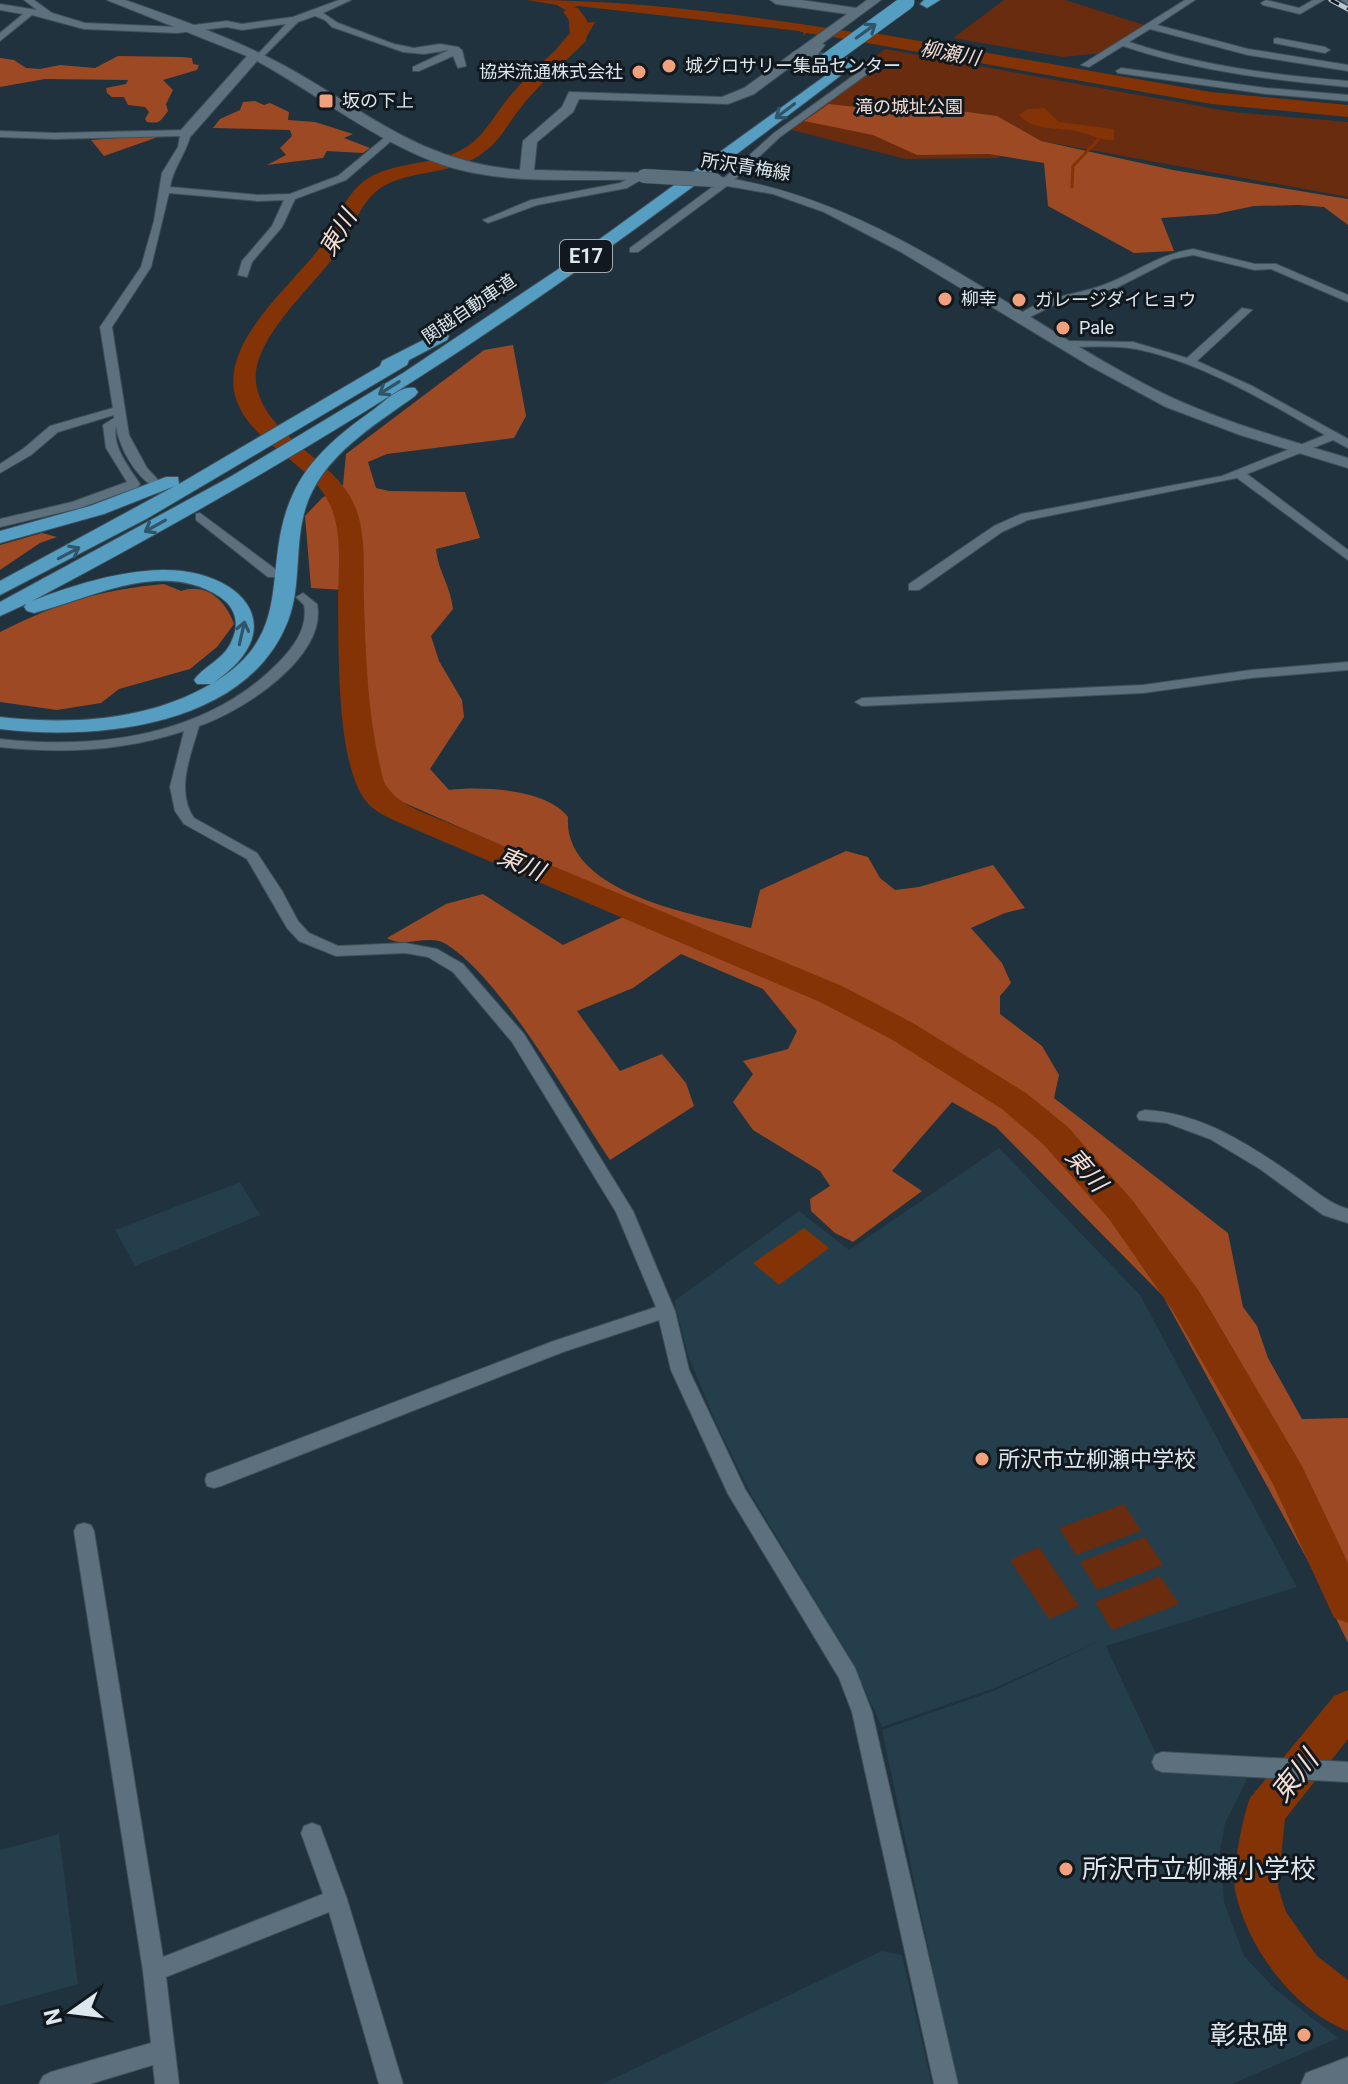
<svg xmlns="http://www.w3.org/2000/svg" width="1348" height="2084" font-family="Roboto,'Noto Sans JP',sans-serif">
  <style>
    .built { fill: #253e4c }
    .green { fill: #692c0f }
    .forest { fill: #9d4a24 }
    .water { fill: #833305 }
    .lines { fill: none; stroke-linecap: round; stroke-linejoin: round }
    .stream { stroke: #833305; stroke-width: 3 }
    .river { fill: #833305; fill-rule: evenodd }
    .street-tunnel { stroke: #3b4d58; stroke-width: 10; stroke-dasharray: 10 5; stroke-linecap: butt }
    .street-casing { stroke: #3e4f58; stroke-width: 2 }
    .secondary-casing { stroke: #3e4f58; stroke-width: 2 }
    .highway-casing { stroke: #3e4f58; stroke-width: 2 }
    .street { fill: #5c717d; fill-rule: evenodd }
    .secondary { fill: #5c717d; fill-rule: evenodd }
    .highway { fill: #569dc2; fill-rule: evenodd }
    .rail-casing { stroke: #bcc8d0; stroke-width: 5 }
    .rail { stroke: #11191e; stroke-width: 3; stroke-dasharray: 9; stroke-linecap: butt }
    .secondary-bridge-casing { stroke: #3e4f58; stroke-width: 15; stroke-linecap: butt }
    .highway-bridge-casing { stroke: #3e4f58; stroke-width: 16; stroke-linecap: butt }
    .secondary-bridge { stroke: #5c717d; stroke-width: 14 }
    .highway-bridge { stroke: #569dc2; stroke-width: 15 }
    .oneway { stroke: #305468 }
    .poi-dot { fill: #f2a17e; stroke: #11191e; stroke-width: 3 }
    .labels { text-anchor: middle; stroke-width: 6; stroke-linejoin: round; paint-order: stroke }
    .far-poi-label { font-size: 18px; fill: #dce7ee; stroke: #11191e; text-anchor: start }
    .far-park-label { font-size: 18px; fill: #f6ddd3; stroke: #11191e }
    .far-street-label { font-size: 18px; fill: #dce7ee; stroke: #11191e }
    .far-water-label { font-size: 20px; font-style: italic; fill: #f6ddd3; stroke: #11191e }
    .shield { fill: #11191e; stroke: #9fa9b0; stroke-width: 2 }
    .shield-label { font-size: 20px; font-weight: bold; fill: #dce7ee }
    .poi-label { font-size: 22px; fill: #dce7ee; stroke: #11191e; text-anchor: start }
    .water-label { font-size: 24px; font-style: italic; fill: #f6ddd3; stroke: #11191e }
    .near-poi-label { font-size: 26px; fill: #dce7ee; stroke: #11191e; text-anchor: start }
    .near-water-label { font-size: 28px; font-style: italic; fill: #f6ddd3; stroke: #11191e }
  </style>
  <rect width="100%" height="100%" fill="#1f323d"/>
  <!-- built -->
  <path class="built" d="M 999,1148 L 1140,1295 L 1297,1587 L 1106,1646 L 1165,1773 L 1248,1777 L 1225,1823 L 1220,1851 L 1224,1902 L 1244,1956 L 1275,1989 L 1338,2038 L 1232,2084 L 957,2084 L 882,1730 L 996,1690 L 1102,1640 L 995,1688 L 882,1727 L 850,1658 L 752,1496 L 716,1423 L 688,1355 L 674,1301 L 799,1211 L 849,1250 Z
    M 240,1182 L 260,1215 L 135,1266 L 115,1230 Z
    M 59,1834 L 78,1984 L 0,2006 L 0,1850 Z
    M 882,1951 L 902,1955 L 932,2084 L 602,2084 Z"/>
  <!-- green -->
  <path class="green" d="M 1004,0 L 1065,0 L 1144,25 L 1102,53 L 1063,57 L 953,38 Z
    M 885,49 L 1233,112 L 1348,122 L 1348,197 L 1041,141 L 1021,139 L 998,158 L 905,159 L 784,128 Z
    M 1124,1504 L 1141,1531 L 1076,1555 L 1059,1528 Z
    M 1145,1537 L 1163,1565 L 1097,1590 L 1080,1562 Z
    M 1039,1547 L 1079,1606 L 1049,1619 L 1010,1560 Z
    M 1160,1576 L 1179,1604 L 1112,1630 L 1095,1602 Z"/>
  <!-- forest -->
  <path class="forest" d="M 118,56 L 182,57 L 192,58 L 193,64 L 199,65 L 197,70 L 163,80 L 173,90 L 166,104 L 168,111 C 160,121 161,124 147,122 L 145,119 L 149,112 L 145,107 L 128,105 L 124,97 L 112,97 L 107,93 L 106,88 L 126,84 L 128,80 L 45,79 L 0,87 L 0,58 L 14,60 L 26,68 L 40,69 L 60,65 L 95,68 Z
    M 255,101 L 264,105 L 270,103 L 289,112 L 288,120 L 315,122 L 353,134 L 344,138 L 370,148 L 363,153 L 327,151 L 323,158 L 267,165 L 286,155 L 280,148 L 292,136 L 290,130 L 213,128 L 220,119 L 240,110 L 243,102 Z
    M 829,104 L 865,108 L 938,108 L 997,116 L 1041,141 L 1173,170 L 1348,199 L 1348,225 L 1324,207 L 1299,205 L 1254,206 L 1216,214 L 1161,218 L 1174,251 L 1134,253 L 1048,206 L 1044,163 L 989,154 L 917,155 L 873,135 L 804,121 Z
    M 155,135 L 158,137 L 104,156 L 91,140 Z
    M 513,345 L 526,416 L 514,438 L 387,454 L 368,462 L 376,488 L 389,491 L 465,492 L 480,538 L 436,549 C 438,571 450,584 453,609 L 431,636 L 439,661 L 462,700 L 464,717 L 430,769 L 449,790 C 482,786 547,789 568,817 C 563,893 695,915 751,928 L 760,890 L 846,851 L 868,857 L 880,878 L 895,890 L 919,887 L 993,865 L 1025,908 L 1005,913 L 971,928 L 1002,963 L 1011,983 L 1000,996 L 1000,1014 L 1042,1046 L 1059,1075 L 1054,1098 L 1228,1233 L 1243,1307 L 1257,1326 L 1268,1358 L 1302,1419 L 1348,1418 L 1348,1643 L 1307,1559 L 1163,1296 L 996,1127 L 952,1102 L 892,1171 L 922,1191 L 853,1242 L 835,1233 L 811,1211 L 810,1199 L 830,1186 L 820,1171 L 753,1130 L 733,1102 L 753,1074 L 743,1061 L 788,1049 L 797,1031 L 763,989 L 681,954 L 633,988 L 577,1011 L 620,1071 L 662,1054 L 686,1083 L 694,1106 L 610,1160 C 571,1102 502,979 446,944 C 428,933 405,949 387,938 L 446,904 L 483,894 L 563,945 L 623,917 L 571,876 L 382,793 L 373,779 L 370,764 L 361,591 L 311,588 L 305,516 L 322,498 L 343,485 L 346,454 L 484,350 Z
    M 42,533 L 57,537 L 40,543 L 0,570 L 0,545 Z
    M 164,584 L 181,591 C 207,582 226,601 234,624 L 217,647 L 190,669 L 119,689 L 101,703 L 57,710 L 0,702 L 0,632 C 59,603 98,590 164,584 Z"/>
  <!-- water -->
  <path class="water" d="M 527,0 C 653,0 779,20 903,40 L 894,47 L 807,33 L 802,36 L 804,33 L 799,31 L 578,6 L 573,8 L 580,23 L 595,22 L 586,38 L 574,50 L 557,48 L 570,33 L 568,12 L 557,5 Z
    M 1044,108 L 1059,122 L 1114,129 L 1114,140 C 1098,141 1090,134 1076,131 C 1056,127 1033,131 1019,115 L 1028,109 Z
    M 804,1228 L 829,1248 L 779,1285 L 753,1263 Z"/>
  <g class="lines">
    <!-- stream -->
    <path class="stream" d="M 1072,187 L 1073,166 L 1098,140"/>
    <!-- river -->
    <path class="river" d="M 572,7 L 578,8 L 587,20 L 586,41 C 566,61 544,80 526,101 C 511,118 502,139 484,152 C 455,176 414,168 382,187 C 360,201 352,231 338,251 C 315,286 246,342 257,388 C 270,444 345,460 359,518 C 366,545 363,574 364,602 C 366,662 368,724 384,782 C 397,807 432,815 456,826 L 842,986 L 913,1023 L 1026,1093 L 1068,1127 L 1133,1201 L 1199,1291 L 1302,1466 L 1348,1563 L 1348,1623 L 1334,1618 L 1273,1484 L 1173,1311 L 1109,1219 L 1044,1145 L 1002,1109 L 891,1039 L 820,1002 L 400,823 C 387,817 373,811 365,800 C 336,760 339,653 338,603 C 338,573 343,536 331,507 C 312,462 252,446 236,399 C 218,343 292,286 321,246 C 336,225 343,197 364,181 C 396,158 441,168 472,143 C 488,130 497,111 510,96 C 528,74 550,56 570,36 L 569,20 L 563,12 Z
      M 857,30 L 1211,92 L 1348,105 L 1348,117 L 1211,104 L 850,40 L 848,36 Z
      M 1348,1690 L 1348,1739 L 1285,1819 L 1278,1887 L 1286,1912 L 1317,1956 L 1348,1980 L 1348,2031 C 1293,2009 1247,1948 1235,1890 C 1232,1872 1243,1815 1250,1798 L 1334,1696 Z"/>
    <!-- street-tunnel -->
    <path class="street-tunnel" d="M 816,56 L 867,66"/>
    <defs>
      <path id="street" d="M 24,0 L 34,0 L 52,13 L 85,23 L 177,27 L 227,21 L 242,24 L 293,17 L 339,0 L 351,0 L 323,13 L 338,23 L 394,44 L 414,48 L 440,44 L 458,47 L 462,50 L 466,66 L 458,68 L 453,56 L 419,71 L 413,71 L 413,67 L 449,50 L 424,54 L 403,52 L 332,27 L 325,20 L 315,16 L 298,22 L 260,60 L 255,57 L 257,55 L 286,24 L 242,30 L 227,27 L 177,33 L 84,29 L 32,15 L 0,41 L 0,33 L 23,14 L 0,10 L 0,4 L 37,10 Z
        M 1185,0 L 1195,0 L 1157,25 L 1248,49 L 1348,65 L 1348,71 L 1248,55 L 1150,29 L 1129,42 C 1201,66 1274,75 1348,81 L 1348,87 C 1271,80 1196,71 1123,46 L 1089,67 L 1081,65 Z
        M 1266,0 L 1299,8 L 1313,0 L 1324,0 L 1300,14 L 1263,5 L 1261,3 Z
        M 1341,0 L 1348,0 L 1348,5 Z
        M 1277,38 L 1325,47 L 1330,50 L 1325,53 L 1274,43 L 1274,39 Z
        M 820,42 L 825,45 L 818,54 L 819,58 L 805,58 L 792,53 L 797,50 L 803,52 Z
        M 867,63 L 877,67 L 780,137 L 731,183 L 638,252 L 630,252 L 630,248 L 723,179 L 774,133 L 864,68 L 862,66 Z
        M 1121,68 L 1266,88 L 1348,95 L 1348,101 L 1266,94 L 1118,73 L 1116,71 Z
        M 186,130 L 191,133 C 187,153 173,167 170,187 L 258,195 L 290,194 L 338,176 L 390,133 L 398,135 L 346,180 L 295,199 L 282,227 L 252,262 L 247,277 L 238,275 L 242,261 L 272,226 L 284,200 L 258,201 L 169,193 L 151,267 L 112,327 L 129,435 L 147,468 L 161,483 L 155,487 C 136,478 119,447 116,426 C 112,447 129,467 140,484 L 138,487 L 80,508 L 0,527 L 0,519 L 72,502 L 127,482 L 106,448 L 103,425 L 114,418 L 114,415 L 58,432 L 31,455 L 0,473 L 0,464 L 23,449 L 50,426 L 113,408 L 100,327 L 141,267 L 154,221 L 162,173 L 178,147 L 180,136 L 54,139 L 0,137 L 0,131 L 54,133 Z
        M 640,173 L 644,174 L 644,178 L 627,188 L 537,205 L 488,223 L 483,220 L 531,200 L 620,183 Z
        M 1193,249 L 1255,264 L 1276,264 L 1348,295 L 1348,302 L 1271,269 L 1255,270 L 1193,255 L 1173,259 L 1116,288 L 1064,300 L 1026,319 L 1016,317 C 1044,294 1080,296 1111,282 C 1142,269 1158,255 1193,249 Z
        M 1242,308 L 1252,310 L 1197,361 L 1252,386 L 1348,439 L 1348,448 L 1333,440 L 1247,474 L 1348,550 L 1348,560 L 1237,478 L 1028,520 L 1002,532 L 919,590 L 909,590 L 909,584 L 994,526 L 1021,514 L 1222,476 L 1325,435 C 1267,402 1201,362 1136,349 C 1113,345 1090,347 1068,347 L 1062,344 L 1068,341 L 1133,342 L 1187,358 Z
        M 200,513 L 278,571 L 278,577 L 268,577 L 196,520 L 196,514 Z
        M 303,593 L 317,604 C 328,657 241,712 199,726 C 191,755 175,790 194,818 L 257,853 L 282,891 L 298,921 L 309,933 L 338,946 L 405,943 L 437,949 L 463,964 L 524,1034 L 633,1211 L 675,1311 L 689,1370 L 745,1489 L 855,1668 L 872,1712 L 958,2084 L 934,2084 L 852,1712 L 839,1678 L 728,1494 L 671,1370 L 659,1320 L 563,1352 L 221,1486 L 214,1488 L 207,1486 L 205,1480 L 207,1474 L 551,1342 L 656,1307 L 616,1212 L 512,1042 L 453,972 L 428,957 L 405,953 L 336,956 L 299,941 L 287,928 L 247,859 L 184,824 L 175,811 L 170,787 L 184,731 C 124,751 63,754 0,747 L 0,739 C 99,750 209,736 281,660 C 295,645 308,627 304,605 L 296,597 Z
        M 1348,662 L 1348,670 L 1251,678 L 1143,693 L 862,706 L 855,702 L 862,698 L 1143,685 L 1251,670 Z
        M 1145,1110 C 1202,1113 1250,1145 1296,1177 C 1313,1189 1328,1203 1348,1209 L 1348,1223 L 1323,1215 L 1260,1169 L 1210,1139 L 1167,1123 L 1139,1120 L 1137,1116 L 1139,1112 Z
        M 84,1523 L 91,1525 L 94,1531 L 163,1957 L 323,1894 L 301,1833 L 304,1826 L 312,1823 L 320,1826 L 347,1899 L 403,2084 L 379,2084 L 329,1912 L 166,1977 L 179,2084 L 155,2084 L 153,2065 L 90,2084 L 39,2084 L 43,2076 L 51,2072 L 151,2043 L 143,1971 L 74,1531 L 77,1525 Z
        M 1162,1752 L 1348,1762 L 1348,1782 L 1162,1772 L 1155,1769 L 1152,1762 L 1155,1755 Z"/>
      <path id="secondary" d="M 107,0 L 125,0 C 179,19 233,38 283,65 C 369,112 417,161 520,170 L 523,141 L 562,107 L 569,92 L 722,97 L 744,88 L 847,14 L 776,4 L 770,0 L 801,0 L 856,8 L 867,0 L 881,0 L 754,94 L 728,104 L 579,99 L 573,112 L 537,142 L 534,170 L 649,173 L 651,176 L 644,180 C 578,178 507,186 443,165 C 376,142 319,95 257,61 L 191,136 L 181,136 L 181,130 L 247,56 Z
        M 715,176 C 881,199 1008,314 1154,389 C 1215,420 1282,438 1348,458 L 1348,468 L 1240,435 L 1166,407 L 1088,365 L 901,252 L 824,212 L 773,194 L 710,183 L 710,177 Z
        M 1348,2057 L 1348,2084 L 1301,2084 L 1306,2073 Z"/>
      <path id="highway" d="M 924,0 L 940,0 L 927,8 L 920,4 Z
        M 847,60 L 852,61 L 852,67 C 727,162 601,257 470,344 C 329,438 181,522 32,601 C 73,585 118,571 162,570 C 243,569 295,630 211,684 C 299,634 259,567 293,494 C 309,458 342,432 373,410 C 385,401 400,385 415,388 L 418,392 L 415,396 C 379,422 334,449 313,490 C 291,531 304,580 288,621 C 247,727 96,741 0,729 L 0,717 C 72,725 147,721 211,684 L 197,684 L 194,680 C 205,665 225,659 232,640 C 240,623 235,607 220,597 C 162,559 93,598 34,613 L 27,611 L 24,607 L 26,604 L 0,616 L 0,602 L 230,477 L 403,373 L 557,270 Z
        M 441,331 L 449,336 L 447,340 L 409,360 L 407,365 L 148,518 L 0,595 L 0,581 L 175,486 L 104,514 L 0,543 L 0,531 L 90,506 L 166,477 L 178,477 L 179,484 L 380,366 L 382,361 Z"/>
    </defs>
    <!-- street casing -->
    <use href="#street" class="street-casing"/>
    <!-- secondary casing -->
    <use href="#secondary" class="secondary-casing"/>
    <!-- highway casing -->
    <use href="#highway" class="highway-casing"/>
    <!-- street -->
    <use href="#street" class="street"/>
    <!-- secondary -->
    <use href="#secondary" class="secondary"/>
    <!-- highway -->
    <use href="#highway" class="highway"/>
    <defs>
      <path id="rail" d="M 1331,0 L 1348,9"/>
    </defs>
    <!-- rail casing -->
    <use href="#rail" class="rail-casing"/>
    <!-- rail -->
    <use href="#rail" class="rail"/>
    <defs>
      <path id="secondary-bridge" d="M 644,176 L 715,180"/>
      <path id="highway-bridge" d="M 826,61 L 907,2"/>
    </defs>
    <!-- secondary-bridge casing -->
    <use href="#secondary-bridge" class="secondary-bridge-casing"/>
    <!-- highway-bridge casing -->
    <use href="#highway-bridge" class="highway-bridge-casing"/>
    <!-- secondary-bridge -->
    <use href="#secondary-bridge" class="secondary-bridge"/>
    <!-- highway-bridge -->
    <use href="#highway-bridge" class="highway-bridge"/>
  </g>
  <!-- one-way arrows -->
  <defs><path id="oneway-shaft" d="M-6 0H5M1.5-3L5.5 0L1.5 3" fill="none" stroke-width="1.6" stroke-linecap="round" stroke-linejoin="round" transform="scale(2)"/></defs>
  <g class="oneway">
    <use href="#oneway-shaft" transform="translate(866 31) rotate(-36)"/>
    <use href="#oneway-shaft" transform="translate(785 111) rotate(143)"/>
    <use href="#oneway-shaft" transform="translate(389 388) rotate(148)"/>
    <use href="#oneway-shaft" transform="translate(155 526) rotate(151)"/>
    <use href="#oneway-shaft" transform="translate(69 553) rotate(-28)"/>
    <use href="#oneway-shaft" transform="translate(242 633) rotate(-77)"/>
  </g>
  <!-- markers -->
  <g class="poi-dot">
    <circle cx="669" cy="66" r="8"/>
    <circle cx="639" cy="72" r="8"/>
    <rect x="318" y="93" width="16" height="16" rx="4"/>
    <circle cx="945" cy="299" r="8"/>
    <circle cx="1019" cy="300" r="8"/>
    <circle cx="1063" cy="328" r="8"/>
    <circle cx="982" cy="1459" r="8"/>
    <circle cx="1066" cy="1869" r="8"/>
    <circle cx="1304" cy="2035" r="8"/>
  </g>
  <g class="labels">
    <!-- far-poi labels -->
    <g class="far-poi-label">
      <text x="685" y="72">城グロサリー集品センター</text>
      <text x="623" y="78" text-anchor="end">協栄流通株式会社</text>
      <text x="342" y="107">坂の下上</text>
      <text x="961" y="305">柳幸</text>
      <text x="1035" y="306">ガレージダイヒョウ</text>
      <text x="1079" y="334">Pale</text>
    </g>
    <!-- far-park labels -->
    <g class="far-park-label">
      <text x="909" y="113">滝の城址公園</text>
    </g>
    <!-- far-street labels -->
    <g class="far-street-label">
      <text transform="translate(746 167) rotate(9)" y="6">所沢青梅線</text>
      <text transform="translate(469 309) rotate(-34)" y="6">関越自動車道</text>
    </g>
    <!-- far-water labels -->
    <g class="far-water-label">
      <text transform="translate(950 53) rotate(10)" y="7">柳瀬川</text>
    </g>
    <!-- shield labels -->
    <rect class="shield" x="560" y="240" width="52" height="32" rx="6"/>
    <g class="shield-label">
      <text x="586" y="263">E17</text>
    </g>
    <!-- poi labels -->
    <g class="poi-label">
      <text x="998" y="1467">所沢市立柳瀬中学校</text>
    </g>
    <!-- water labels -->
    <g class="water-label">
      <text transform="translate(338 233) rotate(-59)" y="8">東川</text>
      <text transform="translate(521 864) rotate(23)" y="8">東川</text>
      <text transform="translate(1086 1170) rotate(49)" y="8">東川</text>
    </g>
    <!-- near-poi labels -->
    <g class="near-poi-label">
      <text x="1082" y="1878">所沢市立柳瀬小学校</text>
      <text x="1288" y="2044" text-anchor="end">彰忠碑</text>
    </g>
    <!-- near-water labels -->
    <g class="near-water-label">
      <text transform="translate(1294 1776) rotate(-51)" y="10">東川</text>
    </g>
  </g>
  <!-- north arrow -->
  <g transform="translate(72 2012) rotate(256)" stroke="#11191e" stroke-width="6" paint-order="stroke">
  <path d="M0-6L14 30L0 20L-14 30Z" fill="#dce7ee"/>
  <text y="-12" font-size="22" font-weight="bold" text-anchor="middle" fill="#dce7ee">N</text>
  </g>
</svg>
